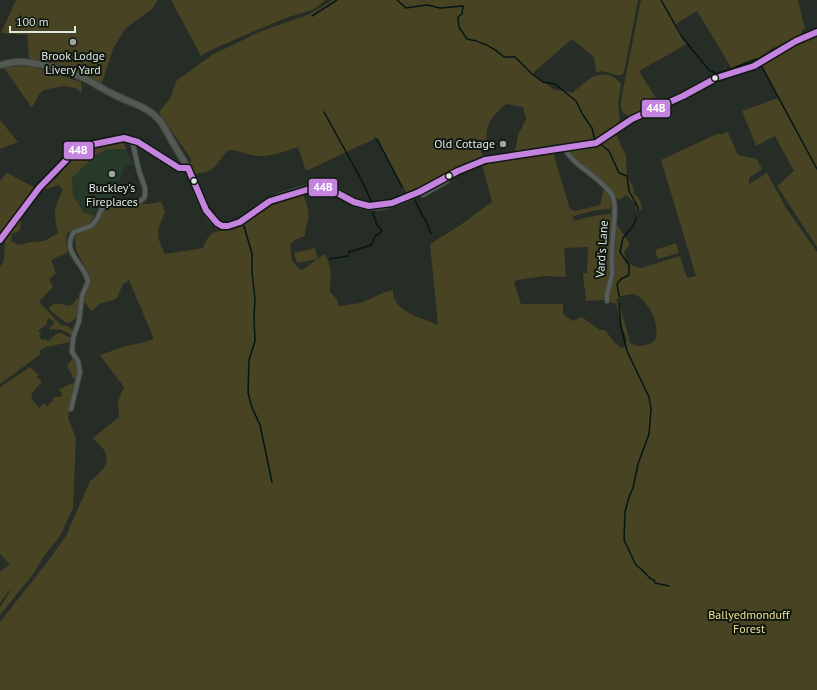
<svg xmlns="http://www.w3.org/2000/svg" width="817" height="690" font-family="'PT Sans',sans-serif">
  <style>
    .built { fill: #273929 }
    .green { fill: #484323; fill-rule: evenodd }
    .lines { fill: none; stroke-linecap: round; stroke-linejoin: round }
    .stream { stroke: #041616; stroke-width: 1.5 }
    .street-casing { stroke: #414742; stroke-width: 6 }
    .secondary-casing { stroke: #414742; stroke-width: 8 }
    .street { stroke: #575d58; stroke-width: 4 }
    .secondary { stroke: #545a51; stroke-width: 5.5 }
    .bus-1-casing { stroke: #101610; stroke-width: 9 }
    .bus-1 { stroke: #c483df; stroke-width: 6 }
    .poi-dot { fill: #9ea69f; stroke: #101610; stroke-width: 1.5 }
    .bus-dot { fill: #dfe8e0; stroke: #101610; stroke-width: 1.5 }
    .labels { text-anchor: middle; stroke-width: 4; stroke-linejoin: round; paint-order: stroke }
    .poi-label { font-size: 12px; fill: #dfe8e0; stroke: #101610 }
    .street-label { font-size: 12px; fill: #dfe8e0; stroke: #101610 }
    .park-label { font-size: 12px; fill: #ede092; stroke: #101610 }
    .line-badge { stroke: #101610; stroke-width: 1.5 }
    .badge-label { font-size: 11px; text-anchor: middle; font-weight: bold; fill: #fff }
  </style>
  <rect width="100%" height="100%" fill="#262c26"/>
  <!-- built -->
  <path class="built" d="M 108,149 L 126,149 L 134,165 L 125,165 L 111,201 L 97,208 L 94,216 L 84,213 L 73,195 L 72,178 L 94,156 Z"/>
  <!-- green -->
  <path class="green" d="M 16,0 L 158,0 L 152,9 L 125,29 L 113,49 L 101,86 L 80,74 L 29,58 L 27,35 L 1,33 Z
    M 171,0 L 326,0 L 312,10 L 286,18 L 238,38 L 207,52 L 201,56 Z
    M 333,0 L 638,0 L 624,72 L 622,75 C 614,77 606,69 596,72 L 594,57 L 572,39 L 533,73 C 538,80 548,84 555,90 L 562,90 L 572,93 C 585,83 594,70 611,76 C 615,78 618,80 621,84 L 618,105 L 620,121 L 605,134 L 593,141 L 515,152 L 518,135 L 526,119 L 523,107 L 506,104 C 490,119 485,123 487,146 L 480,149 L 484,158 L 408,196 L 378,140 L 374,136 L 374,139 L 306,171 L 298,147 C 285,151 271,157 257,156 C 247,155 239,150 229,150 C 222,155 219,164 212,169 C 208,172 201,173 197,174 C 191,172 189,165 191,159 L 159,112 L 170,98 L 177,80 L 212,55 L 259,32 L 310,14 Z
    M 641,0 L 798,0 L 805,29 L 802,30 L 802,34 L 773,48 L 752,62 L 732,69 L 697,11 L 676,24 L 687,44 L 639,71 L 659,103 L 628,117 L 626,114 L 624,114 L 621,108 L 621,100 Z
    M 817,34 L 817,247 L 777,186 L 794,171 L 775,136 L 756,146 L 742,111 L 778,98 L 762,66 C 780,54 797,42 817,34 Z
    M 19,66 L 35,67 L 81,82 L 82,93 L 75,88 L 63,86 L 44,90 L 39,94 L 32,108 L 4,68 Z
    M 0,120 L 18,142 L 0,149 Z
    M 615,132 L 626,156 L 627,176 L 633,186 L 634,194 C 640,197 641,204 642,210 L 635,209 L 637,205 L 626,195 L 619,200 L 605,185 L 577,161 L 568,150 L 595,146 L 602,143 Z
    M 728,132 L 738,155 L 757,159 L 762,169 L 749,178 L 749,184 L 767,173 L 786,208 L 817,252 L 817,690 L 0,690 L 0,622 L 45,565 L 66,536 L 90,481 C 99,475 111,464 105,452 C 103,447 96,442 93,438 L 119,417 L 118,401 L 124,387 L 100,355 L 126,346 L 141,343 L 154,339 L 129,280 L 123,284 L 117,298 L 111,301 L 101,303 L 91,311 L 84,301 L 89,286 L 89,279 L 88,273 L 76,250 L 75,237 C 80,231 88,231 93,225 C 97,222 98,216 101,212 C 106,206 117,203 124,202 C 139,200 143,208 161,201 L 165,213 C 156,231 156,236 165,254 L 203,248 C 206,240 210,232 219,231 C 226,229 230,232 237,228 C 245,224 250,217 257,213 C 271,204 288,200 303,194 C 306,202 310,211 308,220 C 307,226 305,229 305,236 L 297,239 L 290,244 L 292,261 L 300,270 L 304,269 L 324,254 C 333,265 330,278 330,292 L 336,298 L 339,306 L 361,303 L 385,292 L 393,290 C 392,312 422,318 438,325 L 430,244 L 459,226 L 492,202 L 482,164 L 500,159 L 553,152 L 570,209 L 575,211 L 600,205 L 604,189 C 610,195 613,201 610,209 L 596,210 L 574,216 L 572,215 L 574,221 L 584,218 L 611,213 L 611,222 L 615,222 L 630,244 L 624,252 L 627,262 L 635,267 L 641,268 L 680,256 L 687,278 L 696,276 L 661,160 L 719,133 L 720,135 ZM 588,247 L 587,273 L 583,273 L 584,287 L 586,288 L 585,289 L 586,301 L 604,300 L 604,299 L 615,304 L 616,302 L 622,327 L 627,339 L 625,347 L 621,348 L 615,343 L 605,330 L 600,330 L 582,317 L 573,321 L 563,314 L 563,304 L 521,304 L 514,282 L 517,280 L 544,276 L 566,277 L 564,248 ZM 634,294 C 648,299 661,325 655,340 C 647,346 639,348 630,343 L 619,302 L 616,301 L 620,296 Z
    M 123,141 L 126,149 L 108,149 L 94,156 L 72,178 L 73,195 L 84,213 L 94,216 L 88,225 L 67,233 L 66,242 L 68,252 L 51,260 L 56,273 L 49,279 L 53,287 L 39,302 L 62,326 L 66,325 L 74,331 L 71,335 C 65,331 58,327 50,330 L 49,328 L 54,324 L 54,322 L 49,318 L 47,319 L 47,324 L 38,331 L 41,334 L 39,336 L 42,340 L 45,339 L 49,341 L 56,334 L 61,333 L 71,338 L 70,342 L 46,347 L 39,351 L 41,354 L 0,384 L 0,267 L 4,260 L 5,239 L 21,216 L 20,230 L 12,234 L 11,241 L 18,245 L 32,242 L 44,241 L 58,233 C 53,214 54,207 63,190 L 59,185 L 42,190 L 57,177 L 75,156 L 89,149 Z
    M 7,173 L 34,187 L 22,205 L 0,233 L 0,181 Z
    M 676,243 L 679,253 L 658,259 L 655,250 Z
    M 315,248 L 318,259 L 297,263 L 294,253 Z
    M 77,298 L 79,298 L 78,316 L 70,323 L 65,322 L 50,310 L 49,307 C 56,302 60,303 67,306 L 72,305 Z
    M 73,358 L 74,358 L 78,367 L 77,377 L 68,418 L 76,438 L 73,508 L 60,536 L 44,556 L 34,573 L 0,615 L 0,607 L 11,590 L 8,592 L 0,603 L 0,572 L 10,564 L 0,554 L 0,387 L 30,367 L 39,375 L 37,377 L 41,380 L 41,383 L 31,394 L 33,401 L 39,408 L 44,403 L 47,406 L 53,400 L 54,397 L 61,397 L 62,394 L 59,389 L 75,382 L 67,365 Z"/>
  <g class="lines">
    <!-- stream -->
    <path class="stream" d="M 397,0 L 406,8 L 427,5 L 440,8 L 463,6 L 462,14 L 458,17 L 459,27 L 467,39 C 482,41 493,47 504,57 L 515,57 L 532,74 L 543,82 L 555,84 L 576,101 L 583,115 L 592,128 L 594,137 L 597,141
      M 661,0 L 682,37 L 709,70 L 715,73
      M 312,16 L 337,0
      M 761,65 L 817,169
      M 718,73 L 731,69 L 756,59 L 759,59
      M 324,112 L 361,179 L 372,203
      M 377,139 L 402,187
      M 599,143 L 609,151 L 619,173 L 627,176 L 629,191 L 638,207 L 638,209
      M 414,198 L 422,215 L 426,221 L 431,234
      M 244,226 L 252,254 L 252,272 L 255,299 L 254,319 L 255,341 L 249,360 L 248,392 L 251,405 L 260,425 L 272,482
      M 349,254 L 349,252 L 371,245 L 376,235 L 379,234 L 382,230 L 376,224 L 376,220 L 373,215 L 374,209
      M 330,259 L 348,256
      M 619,296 L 617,284 L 621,279 L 629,275 L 629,265 L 620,252 L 623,238 L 633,226 L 637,217
      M 619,303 L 621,327 L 627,351 L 649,397 L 651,409 L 649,434 L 638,464 L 633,488 L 629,497 L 625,512 L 624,540 L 636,565 L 641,569 L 651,579 L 654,580 L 655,583 L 669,586"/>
    <defs>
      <path id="street" d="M 564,148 C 575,168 600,176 612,195 C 618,204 612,237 612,249 C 611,257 612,265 612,274 C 611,282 606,292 607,301
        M 423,195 L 447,181 L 447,177
        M 71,409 L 80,372 L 78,361 L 72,352 L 73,338 L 79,321 L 82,296 L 88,282 C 86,264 60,253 74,232 L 91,226 L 97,219 L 101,210 L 108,204 L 122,201 L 138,202 L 143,199 L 145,196 L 145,188 L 139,171 L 132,140"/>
      <path id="secondary" d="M 0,65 C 8,63 16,61 24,62 C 42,63 72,72 88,80 C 98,86 108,92 119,97 C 134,104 150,108 161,122 C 165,128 169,136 173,143 C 180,155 188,167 194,180 C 198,189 200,200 205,209 C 208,215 215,225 222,226 C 237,230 256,208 270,201 C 283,195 299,190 314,187 C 338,183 350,208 376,207 C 409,205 444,175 475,163 C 489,157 504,157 520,155 C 537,152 554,148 572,146 C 580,145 588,146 596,143 L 632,119 L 683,96 L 716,78 L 754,66 L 796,41 L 817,32
        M 0,240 L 39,188 L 71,155 L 85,146 L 124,138 L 138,142 L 179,168 L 185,169 L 188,168"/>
    </defs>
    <!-- street casing -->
    <use href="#street" class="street-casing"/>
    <!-- secondary casing -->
    <use href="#secondary" class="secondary-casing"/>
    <!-- street -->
    <use href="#street" class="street"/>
    <!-- secondary -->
    <use href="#secondary" class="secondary"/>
    <defs>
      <path id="bus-1" d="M 188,168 L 206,210 L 217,223 L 222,226 L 228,226 L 240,222 L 270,201 L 316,187 L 328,188 L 354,202 L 369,206 L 392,203 L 419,192 L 458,171 L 485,160 L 596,143 L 632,119 L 683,96 L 716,78 L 754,66 L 796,41 L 817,32
        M 0,240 L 39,188 L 71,155 L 85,146 L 124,138 L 138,142 L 179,168 L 188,168"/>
    </defs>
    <!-- bus-1 casing -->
    <use href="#bus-1" class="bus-1-casing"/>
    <!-- bus-1 -->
    <use href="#bus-1" class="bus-1"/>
  </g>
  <!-- markers -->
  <g class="poi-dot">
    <circle cx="73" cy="42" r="4"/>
    <circle cx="503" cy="144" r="4"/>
    <circle cx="112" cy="174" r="4"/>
  </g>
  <g class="bus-dot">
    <circle cx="715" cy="78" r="3.5"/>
    <circle cx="449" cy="176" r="3.5"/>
    <circle cx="194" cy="181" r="3.5"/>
  </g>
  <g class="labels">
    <!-- poi labels -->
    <g class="poi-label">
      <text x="73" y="60">Brook Lodge<tspan x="73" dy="14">Livery Yard</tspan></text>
      <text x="495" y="148" text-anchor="end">Old Cottage</text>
      <text x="112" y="192">Buckley's<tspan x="112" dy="14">Fireplaces</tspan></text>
    </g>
    <!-- street labels -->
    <g class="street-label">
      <text transform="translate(602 249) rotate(-86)" y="4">Vard's Lane</text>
    </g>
    <!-- park labels -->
    <g class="park-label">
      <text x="749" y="619">Ballyedmonduff<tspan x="749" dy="14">Forest</tspan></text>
    </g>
  </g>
  <g class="line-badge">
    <rect x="641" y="99" width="30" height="19" rx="4" fill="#c483df"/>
    <rect x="63" y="141" width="31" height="19" rx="4" fill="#c483df"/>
    <rect x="308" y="178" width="30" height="19" rx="4" fill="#c483df"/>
  </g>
  <g class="badge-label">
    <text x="656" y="112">44B</text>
    <text x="78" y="154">44B</text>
    <text x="323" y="191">44B</text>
  </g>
  <!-- scale -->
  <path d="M10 26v6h65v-6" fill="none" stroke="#dfe8e0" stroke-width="2"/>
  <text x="16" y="26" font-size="12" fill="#dfe8e0" stroke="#101610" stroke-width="3" paint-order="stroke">100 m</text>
</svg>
